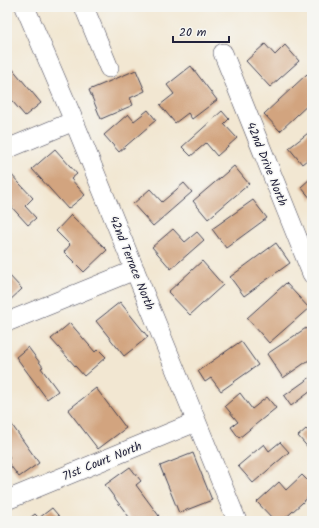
<svg xmlns="http://www.w3.org/2000/svg" width="319" height="528" font-family="Kalam,sans-serif">
  <style>
    .building { fill: #d2a47f }
    .lines { fill: none; stroke-linecap: round; stroke-linejoin: round }
    .minor-casing { stroke: #414052; stroke-width: 20 }
    .minor { stroke: #fff; stroke-width: 19 }
    .labels { text-anchor: middle; stroke-width: 3; stroke-linejoin: round; paint-order: stroke }
    .street-label { font-size: 12px; fill: #22223b; stroke: #f6f6f2 }
  </style>
  <rect width="100%" height="100%" fill="#f6f6f2"/>
  <filter id="ink" filterUnits="userSpaceOnUse"><feTurbulence type="fractalNoise" baseFrequency=".025" numOctaves="2"/><feDisplacementMap in="SourceGraphic" scale="8" xChannelSelector="R" yChannelSelector="G"/><feConvolveMatrix kernelMatrix="1 2 1 2 8 2 1 2 1" color-interpolation-filters="sRGB"/></filter>
  <filter id="wash" filterUnits="userSpaceOnUse"><feTurbulence type="fractalNoise" baseFrequency=".012" numOctaves="4" result="noise"/><feDisplacementMap in="SourceGraphic" scale="16" xChannelSelector="R" yChannelSelector="G"/><feGaussianBlur stdDeviation="0.9" result="paint"/><feColorMatrix in="noise" values="0 0 0 0 0 0 0 0 0 0 0 0 0 0 0 0 0 1.4 0 .05"/><feComposite in="paint" operator="in"/></filter>
  <g filter="url(#wash)">
    <rect width="100%" height="100%" fill="#f2e7d2"/>
    <g id="blocks">
      <!-- building -->
      <path class="building" d="M 265,44 L 275,55 L 285,45 L 299,61 L 270,87 L 246,61 Z
        M 191,66 L 217,100 L 192,119 L 188,113 L 175,123 L 160,105 L 174,94 L 167,85 Z
        M 11,67 L 41,103 L 25,116 L 7,95 L 7,70 Z
        M 136,70 L 145,91 L 130,98 L 133,105 L 101,119 L 89,90 Z
        M 307,74 L 312,79 L 312,101 L 280,131 L 264,114 Z
        M 148,110 L 156,120 L 119,152 L 104,135 L 128,114 L 134,121 Z
        M 222,111 L 229,119 L 224,124 L 237,138 L 217,156 L 206,143 L 191,156 L 182,147 Z
        M 312,130 L 312,156 L 302,164 L 289,148 Z
        M 55,149 L 77,174 L 71,179 L 85,195 L 68,209 L 32,169 Z
        M 234,166 L 249,184 L 208,219 L 193,201 Z
        M 8,171 L 33,198 L 25,206 L 36,218 L 28,225 L 7,202 Z
        M 312,177 L 312,200 L 301,187 Z
        M 184,183 L 192,192 L 153,226 L 133,204 L 150,189 L 162,202 Z
        M 253,200 L 267,218 L 226,248 L 212,229 Z
        M 71,215 L 107,250 L 84,272 L 64,252 L 70,245 L 56,231 Z
        M 173,229 L 185,242 L 197,232 L 204,240 L 171,269 L 152,247 Z
        M 276,243 L 290,263 L 244,296 L 230,277 Z
        M 202,261 L 223,285 L 190,315 L 168,292 Z
        M 7,273 L 22,289 L 7,303 Z
        M 286,283 L 309,308 L 269,343 L 247,318 Z
        M 120,302 L 148,337 L 124,356 L 96,321 Z
        M 70,323 L 95,352 L 98,349 L 106,357 L 84,376 L 51,339 Z
        M 306,328 L 312,338 L 312,358 L 283,378 L 267,354 Z
        M 241,341 L 258,365 L 221,391 L 211,378 L 205,382 L 198,371 Z
        M 28,347 L 43,367 L 41,368 L 58,391 L 47,399 L 16,357 Z
        M 312,376 L 312,393 L 311,391 L 291,406 L 284,396 Z
        M 96,388 L 126,428 L 98,449 L 68,410 Z
        M 240,393 L 252,409 L 267,397 L 276,408 L 239,438 L 231,427 L 238,422 L 225,406 Z
        M 7,418 L 39,463 L 19,477 L 7,461 L 10,458 L 7,453 Z
        M 306,429 L 311,434 L 312,433 L 311,451 L 298,436 Z
        M 280,442 L 289,452 L 253,483 L 238,466 L 264,444 L 269,451 Z
        M 193,453 L 212,500 L 179,513 L 160,466 Z
        M 130,467 L 141,481 L 136,485 L 159,516 L 151,521 L 132,521 L 105,485 Z
        M 302,475 L 312,485 L 312,494 L 282,521 L 275,521 L 257,502 L 279,482 L 286,490 Z
        M 52,508 L 63,521 L 26,521 L 35,514 L 39,518 Z"/>
    </g>
  </g>
  <g filter="url(#ink)">
    <use href="#blocks" fill-opacity="0" stroke="#414052" stroke-width="1"/>
    <g class="lines">
      <defs>
        <path id="minor" d="M 25,7 L 74,121 L 237,521
          M 84,7 L 109,68
          M 223,53 L 312,274
          M 7,149 L 74,121
          M 7,322 L 135,270
          M 7,500 L 196,422"/>
      </defs>
      <!-- minor casing -->
      <use href="#minor" class="minor-casing"/>
      <!-- minor -->
      <use href="#minor" class="minor"/>
    </g>
  </g>
  <g class="labels">
    <!-- street labels -->
    <g class="street-label">
      <text transform="translate(267 164) rotate(68)" y="4">42nd Drive North</text>
      <text transform="translate(132 263) rotate(68)" y="4">42nd Terrace North</text>
      <text transform="translate(102 461) rotate(-22)" y="4">71st Court North</text>
    </g>
  </g>
  <!-- margin -->
  <rect width="319" height="528" fill="none" stroke="#f6f6f2" stroke-width="24"/>
  <!-- scale -->
  <path d="M173 36v6h56v-6" fill="none" stroke="#22223b" stroke-width="2"/>
  <text x="179" y="36" font-size="12" fill="#22223b" stroke="#f6f6f2" stroke-width="3" paint-order="stroke">20 m</text>
</svg>
